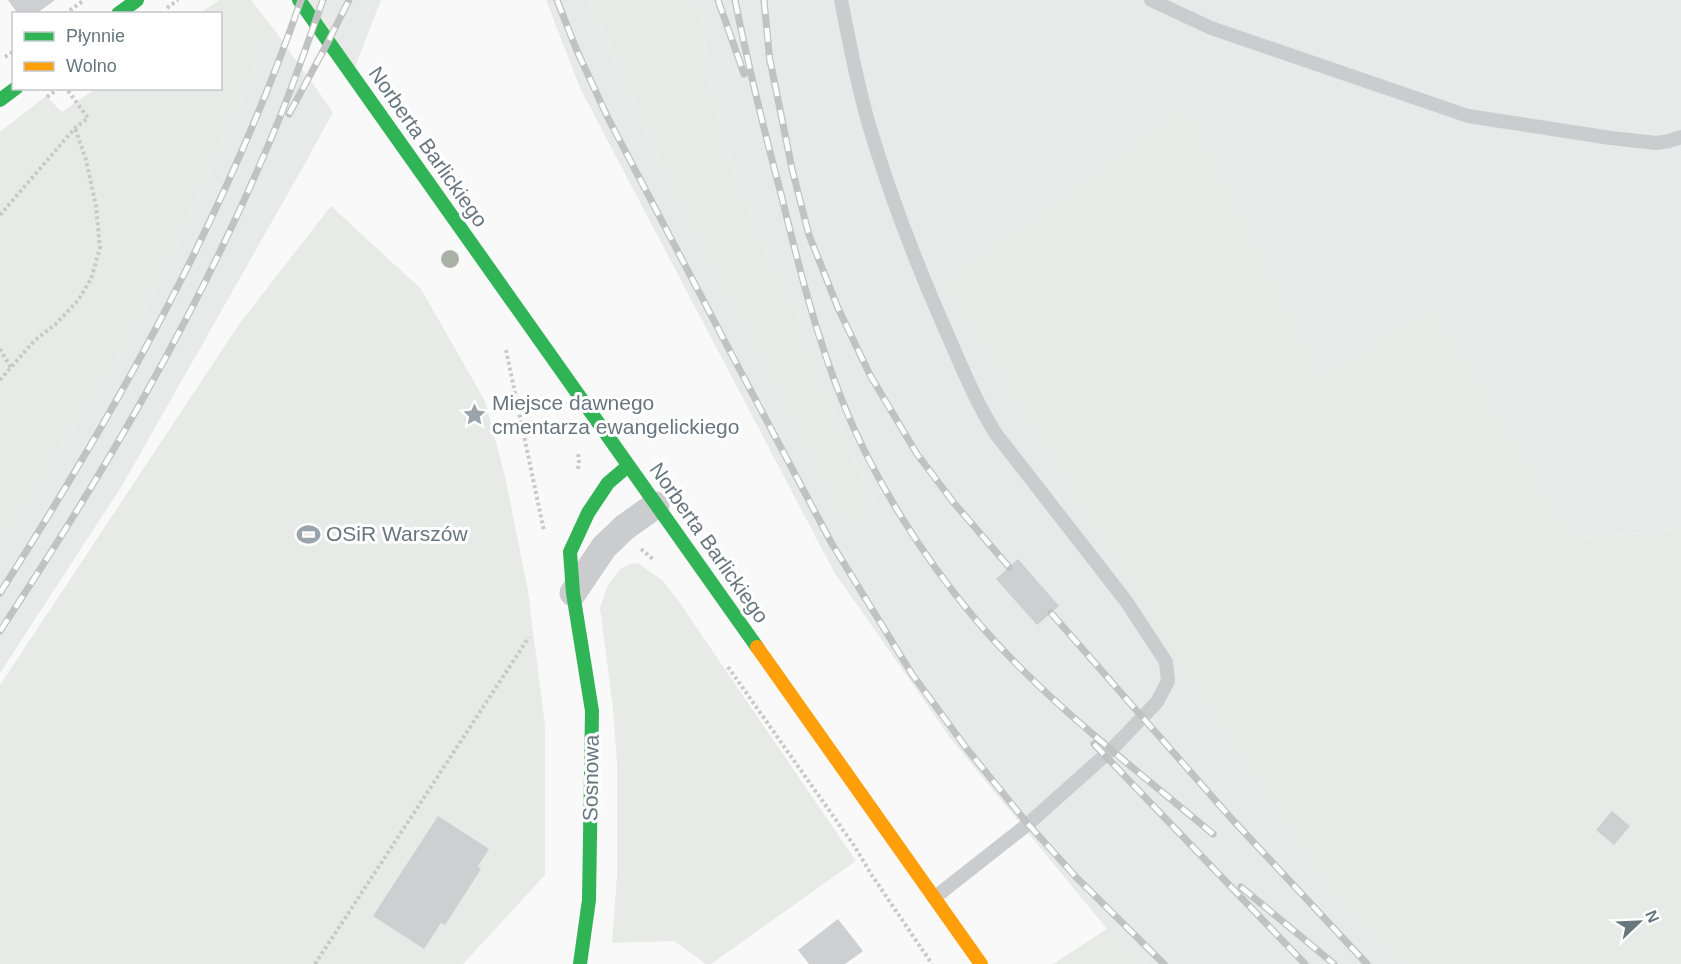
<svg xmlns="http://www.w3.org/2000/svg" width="1681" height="964" font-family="Helvetica,sans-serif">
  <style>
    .built { fill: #e8e9e9 }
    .green { fill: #e8eae7 }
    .building { fill: #cecfd0 }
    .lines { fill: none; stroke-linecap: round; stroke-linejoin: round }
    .path { stroke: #c9c9ca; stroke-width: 4; stroke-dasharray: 3 3; stroke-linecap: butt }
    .lane { stroke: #cacccd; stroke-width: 14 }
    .street { stroke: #cacccd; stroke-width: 27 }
    .fast { stroke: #30b455; stroke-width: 14 }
    .slow { stroke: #ff9f0a; stroke-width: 14 }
    .rail-casing { stroke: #c1c3c3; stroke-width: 7 }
    .rail { stroke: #fff; stroke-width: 4.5; stroke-dasharray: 14; stroke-linecap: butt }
    .tree { fill: #aab2a8 }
    .labels { text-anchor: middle; stroke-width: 6; stroke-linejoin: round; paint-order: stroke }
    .street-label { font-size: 21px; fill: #68767f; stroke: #fff }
    .poi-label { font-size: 21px; fill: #68767f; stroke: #fff; text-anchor: start }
  </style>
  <rect width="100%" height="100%" fill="#f9f9f9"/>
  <!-- built -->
  <path class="built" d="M 299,0 L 381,0 L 352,75 Z
    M 546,0 L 589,0 L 668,180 L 844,522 L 876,506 L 829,402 L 796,308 L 770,260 L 733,167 L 708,77 L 701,9 L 691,0 L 1681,0 L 1681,528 L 1574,539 L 1542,487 L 1333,894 L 1400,964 L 1146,964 L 1107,929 L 951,739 L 834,572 L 580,88 Z
    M 273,28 L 333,112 L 303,167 L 123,484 L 0,673 L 0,543 L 124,347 L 170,260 Z"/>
  <!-- green -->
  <path class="green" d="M 219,0 L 251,0 L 273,28 L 170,260 L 124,347 L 0,543 L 0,132 L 46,96 L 62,112 L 95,89 L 220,88 L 220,14 L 200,13 Z
    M 589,0 L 691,0 L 701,9 L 708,77 L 733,167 L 770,260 L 796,308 L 829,402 L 876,506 L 844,523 L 668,180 Z
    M 1187,104 L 1323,374 L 1433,306 L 1574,539 L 1681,528 L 1681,964 L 1400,964 L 1333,894 L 1135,595 L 944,284 Z
    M 331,206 L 421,289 L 485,401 L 505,476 L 528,591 L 545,726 L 545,875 L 463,964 L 0,964 L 0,685 L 240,323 Z
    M 638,563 L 662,580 L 675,596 L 856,861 L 711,964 L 706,964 L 674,941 L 612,943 L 617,876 L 617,764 L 613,708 L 600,608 L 608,585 L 620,569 L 630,564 Z
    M 1107,929 L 1146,964 L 1053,964 Z"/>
  <!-- building -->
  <path class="building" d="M 8,0 L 55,0 L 36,14 L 18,14 Z
    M 1018,559 L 1059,606 L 1037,625 L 996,579 Z
    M 1612,811 L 1630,826 L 1614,845 L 1596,830 Z
    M 438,816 L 489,849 L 478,866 L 481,869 L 445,925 L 441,923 L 424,949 L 373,916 Z
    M 838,919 L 863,951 L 845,964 L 809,964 L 798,950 Z"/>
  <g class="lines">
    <!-- path -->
    <path class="path" d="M 167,8 L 178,0
      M 65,14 L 84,0
      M 5,57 L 14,51
      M 47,97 L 59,88
      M 0,215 L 75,128 L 88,118 L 66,88
      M 0,349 L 11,368
      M 506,350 L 544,531
      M 0,380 L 34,341 L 56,324 L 79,299 L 91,279 L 100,248 L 96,206 L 86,160 L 75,128
      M 578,469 L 579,461 L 578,452
      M 641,549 L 654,560
      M 728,667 L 855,847 L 871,874 L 932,964
      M 315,964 L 529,637"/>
    <!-- lane -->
    <path class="lane" d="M 841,0 C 849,42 857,84 869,125 C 889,192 914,258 942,322 C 959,360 974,399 996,434 L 1126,601 L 1166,662 L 1168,681 L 1157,702 L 1112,749 L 1028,824 L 934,898
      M 1151,0 L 1211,28 L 1468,116 L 1611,138 L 1656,143 L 1669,141 L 1681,137"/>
    <!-- street -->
    <path class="street" d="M 573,593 L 604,547 L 625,527 L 656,505"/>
    <!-- fast -->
    <path class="fast" d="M 299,0 L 757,647
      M 118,14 L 137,0
      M 0,100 L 16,88
      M 580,964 L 589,900 L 592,711 L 573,593 L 570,552 L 588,513 L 608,483 L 628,466"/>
    <!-- slow -->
    <path class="slow" d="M 757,647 L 981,964"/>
    <defs>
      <path id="rail" d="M 557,0 L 577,51 L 608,118 L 733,357 L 832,544 L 912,674 L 967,749 L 1028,824 L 1076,877 L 1164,964
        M 718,0 L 744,74
        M 735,0 C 748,65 764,130 781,194 C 798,263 815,333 842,400 C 872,477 923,557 976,620 C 1045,701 1132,766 1213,834
        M 764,0 L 770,63
        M 769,55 L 792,169 L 809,235 L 838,308 L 870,375 L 917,454 L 954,503 L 1009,567
        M 289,114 L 328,42 L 349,0
        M 0,593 C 121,403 227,213 301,0
        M 1051,613 L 1230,817 L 1367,964
        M 0,631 C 103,475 198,313 270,141 C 290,95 306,47 323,0
        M 1094,744 L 1305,964
        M 1241,887 L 1334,964"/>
    </defs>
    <!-- rail casing -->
    <use href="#rail" class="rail-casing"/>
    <!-- rail -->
    <use href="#rail" class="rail"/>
  </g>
  <!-- trees -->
  <circle class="tree" cx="450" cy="259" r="9"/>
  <!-- icons -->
  <defs>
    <symbol id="sight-bare" viewBox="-9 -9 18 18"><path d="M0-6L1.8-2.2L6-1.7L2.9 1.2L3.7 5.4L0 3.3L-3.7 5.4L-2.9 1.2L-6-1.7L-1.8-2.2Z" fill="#9ba4aa" stroke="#fff" stroke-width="2.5" paint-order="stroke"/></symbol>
    <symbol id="stadium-bare" viewBox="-9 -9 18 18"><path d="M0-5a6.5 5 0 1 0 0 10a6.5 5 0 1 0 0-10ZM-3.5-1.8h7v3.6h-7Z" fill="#9ba4aa" stroke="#fff" stroke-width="2.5" paint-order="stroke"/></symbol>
  </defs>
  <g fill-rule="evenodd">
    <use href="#sight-bare" x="458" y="398" width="33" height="33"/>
    <use href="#stadium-bare" x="292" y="518" width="33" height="33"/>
  </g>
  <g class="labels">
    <!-- street labels -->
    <g class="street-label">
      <text transform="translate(428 147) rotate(55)" y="7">Norberta Barlickiego</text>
      <text transform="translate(709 543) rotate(55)" y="7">Norberta Barlickiego</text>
      <text transform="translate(591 778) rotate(-89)" y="7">Sosnowa</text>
    </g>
    <!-- poi labels -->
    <g class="poi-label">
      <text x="492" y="410">Miejsce dawnego<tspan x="492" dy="24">cmentarza ewangelickiego</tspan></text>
      <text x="326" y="541">OSiR Warszów</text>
    </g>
  </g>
  <!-- legend -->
  <rect x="12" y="12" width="210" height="78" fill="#ffffff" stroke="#c3c8cc" stroke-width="1.5"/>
  <rect x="24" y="32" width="30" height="9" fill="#30b455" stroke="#c3c8cc" stroke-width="1.5"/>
  <text x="66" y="42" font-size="18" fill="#68767f">Płynnie</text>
  <rect x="24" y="62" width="30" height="9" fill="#ff9f0a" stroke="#c3c8cc" stroke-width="1.5"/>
  <text x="66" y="72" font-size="18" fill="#68767f">Wolno</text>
  <!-- north arrow -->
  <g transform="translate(1639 922) rotate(67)" stroke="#ffffff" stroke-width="4.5" paint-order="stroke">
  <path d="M0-4.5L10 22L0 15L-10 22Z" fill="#68767f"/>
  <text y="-9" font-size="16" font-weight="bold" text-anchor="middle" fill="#68767f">N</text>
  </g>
</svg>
